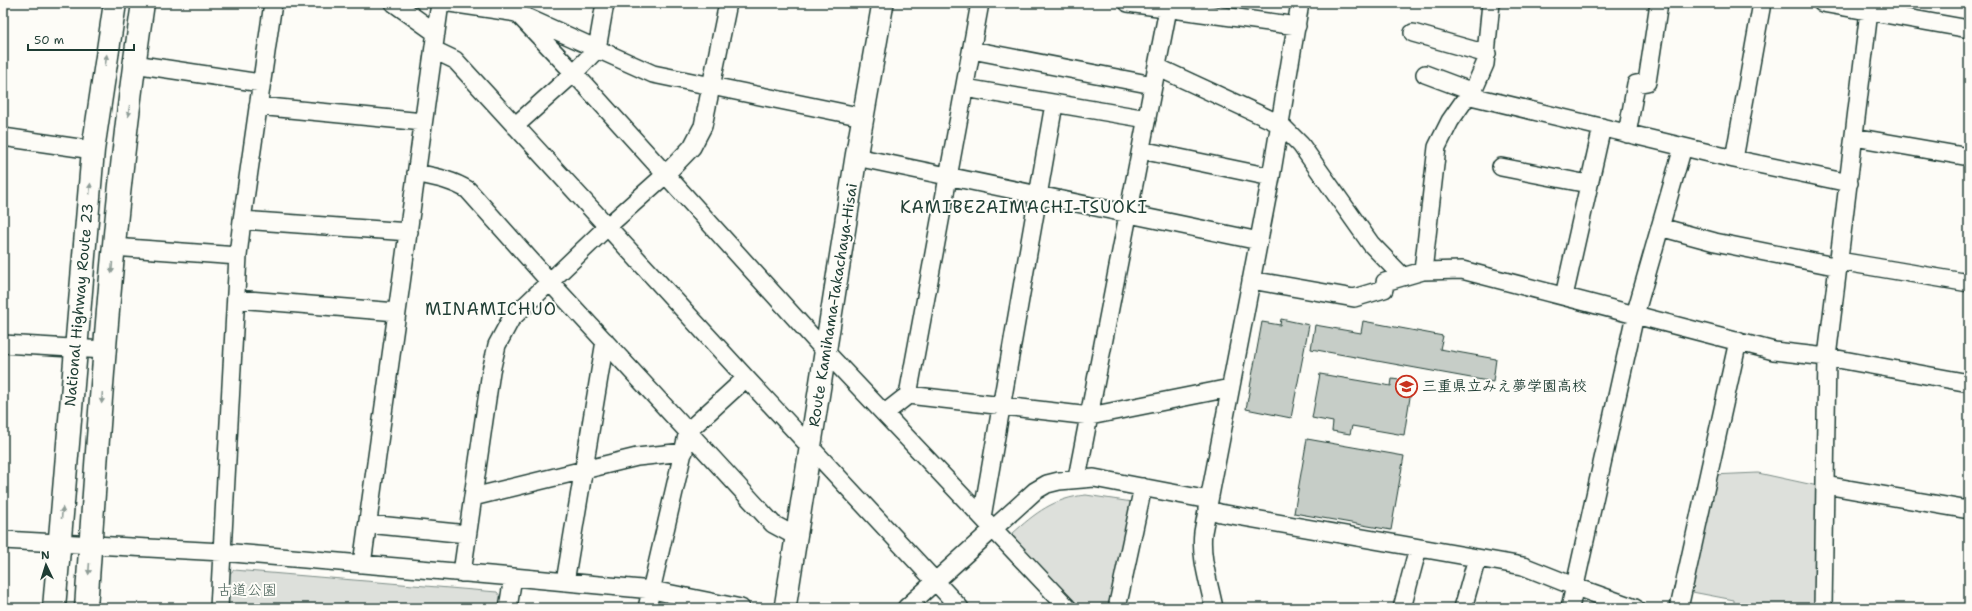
<svg xmlns="http://www.w3.org/2000/svg" width="1972" height="611" font-family="'Shantell Sans','Klee One',sans-serif">
  <style>
    .green { fill: #dde0db; stroke: #7e8e88 }
    .building { fill: #c6cdc7; stroke: #1f3d34 }
    .lines { fill: none; stroke-linecap: round; stroke-linejoin: round }
    .minor-casing { stroke: #1f3d34; stroke-width: 20 }
    .major-casing { stroke: #1f3d34; stroke-width: 24 }
    .highway-casing { stroke: #1f3d34; stroke-width: 25 }
    .minor { stroke: #fdfcf7; stroke-width: 17 }
    .major { stroke: #fdfcf7; stroke-width: 21 }
    .highway { stroke: #fdfcf7; stroke-width: 22 }
    .oneway { fill: #8e9c96 }
    .labels { text-anchor: middle; stroke-width: 4; stroke-linejoin: round; paint-order: stroke }
    .street-label { font-size: 15px; fill: #1f3d34; stroke: #fdfcf7 }
    .poi-label { font-size: 15px; font-weight: bold; fill: #1f3d34; stroke: #fdfcf7; text-anchor: start }
    .park-label { font-size: 15px; fill: #455e55; stroke: #fdfcf7 }
    .quarter-label { font-size: 17px; letter-spacing: 1px; fill: #1f3d34; stroke: #fdfcf7 }
  </style>
  <rect width="100%" height="100%" fill="#fdfcf7"/>
  <filter id="ink" filterUnits="userSpaceOnUse"><feTurbulence type="fractalNoise" baseFrequency=".025" numOctaves="2"/><feDisplacementMap in="SourceGraphic" scale="8" xChannelSelector="R" yChannelSelector="G"/><feConvolveMatrix kernelMatrix="1 2 1 2 8 2 1 2 1" color-interpolation-filters="sRGB"/></filter>
  <g filter="url(#ink)">
    <!-- green -->
    <path class="green" d="M 1758,473 L 1818,486 L 1815,608 L 1734,608 L 1734,600 L 1687,591 L 1712,475 Z
      M 1086,495 L 1132,502 L 1113,608 L 1078,608 L 1011,538 L 1012,534 C 1035,513 1054,498 1086,495 Z
      M 234,570 L 497,592 L 501,597 L 499,608 L 227,608 L 229,574 Z"/>
    <!-- building -->
    <path class="building" d="M 1281,319 L 1309,325 L 1291,418 L 1246,409 L 1262,322 L 1280,325 Z
      M 1363,321 L 1443,336 L 1440,349 L 1496,359 L 1493,382 L 1311,349 L 1315,325 L 1361,333 Z
      M 1320,374 L 1391,386 L 1392,379 L 1407,381 L 1405,390 L 1411,391 L 1404,435 L 1352,426 L 1350,434 L 1332,431 L 1333,422 L 1312,418 Z
      M 1307,439 L 1404,456 L 1391,530 L 1294,513 Z"/>
    <g class="lines">
      <defs>
        <path id="minor" d="M 394,3 L 436,33
          M 450,3 L 517,13 L 653,74 L 863,117
          M 1128,3 L 1297,26
          M 1822,3 L 1969,29
          M 517,13 L 574,73 L 825,351 L 1068,608
          M 1413,33 L 1487,54
          M 434,50 L 455,60 L 746,378 L 960,608
          M 972,50 L 1153,85
          M 134,64 L 261,83
          M 1157,67 L 1280,124 L 1301,145 L 1371,244 L 1403,277
          M 1425,74 L 1473,92
          M 965,88 L 1147,119
          M 1471,96 L 1734,159 L 1849,183
          M 258,106 L 423,122
          M 515,126 L 574,73 L 597,49 L 605,3
          M 1627,134 L 1636,84 L 1647,82 L 1659,3
          M 3,137 L 93,150
          M 1854,137 L 1969,157
          M 1141,150 L 1271,177
          M 856,157 L 1259,241
          M 1734,159 L 1762,3
          M 1501,167 L 1583,183 L 1588,188
          M 416,173 C 435,177 452,180 468,190 L 549,281 L 773,524 L 797,537
          M 242,220 L 409,232
          M 1660,227 L 1715,242 L 1839,267
          M 113,247 L 238,256
          M 1839,261 L 1969,283
          M 1423,271 L 1437,147 L 1450,121 L 1466,98 L 1471,96 L 1485,64 L 1491,3
          M 1251,280 L 1354,298 L 1384,289 L 1385,282 L 1423,271 L 1462,270 L 1774,351 L 1827,357 L 1969,383
          M 1564,296 L 1602,127
          M 236,299 L 397,312
          M 3,344 L 105,350
          M 908,395 L 1090,416 L 1230,388
          M 885,413 L 908,395 L 980,3
          M 1077,478 L 1168,9
          M 1825,485 L 1969,510
          M 473,497 L 637,457 L 684,452
          M 1207,509 L 1220,513 L 1523,566 L 1576,587 L 1635,608
          M 982,517 L 1054,104
          M 368,524 L 467,534
          M 3,540 L 222,552 L 513,577 L 652,590 L 741,608
          M 362,564 L 440,3
          M 462,573 L 491,371 L 497,345 L 511,319 L 608,226 L 665,175 L 692,147 L 703,126 L 728,3
          M 565,582 L 605,341
          M 219,608 L 238,256 L 242,220 L 273,3
          M 508,608 L 513,577
          M 647,608 L 688,431 L 746,378
          M 906,608 L 1035,491 L 1047,484 L 1059,481 L 1094,478 L 1209,500
          M 1117,608 L 1143,487
          M 1214,608 C 1209,583 1200,557 1203,532 L 1271,177 L 1300,3
          M 1402,608 L 1418,548
          M 1463,608 L 1477,558
          M 1570,608 L 1635,315 L 1683,147
          M 1679,608 L 1738,341
          M 1823,608 L 1827,357 L 1870,3"/>
        <path id="major" d="M 785,608 L 856,157 L 883,3"/>
        <path id="highway" d="M 54,608 L 93,150 L 115,3
          M 86,608 C 100,406 113,203 143,3"/>
      </defs>
      <!-- minor casing -->
      <use href="#minor" class="minor-casing"/>
      <!-- major casing -->
      <use href="#major" class="major-casing"/>
      <!-- highway casing -->
      <use href="#highway" class="highway-casing"/>
      <!-- minor -->
      <use href="#minor" class="minor"/>
      <!-- major -->
      <use href="#major" class="major"/>
      <!-- highway -->
      <use href="#highway" class="highway"/>
    </g>
    <!-- one-way arrows -->
    <defs><path id="oneway-solid" d="M-6-.8H1V-3.2L6.5 0L1 3.2V.8H-6Z"/></defs>
    <g class="oneway">
      <use href="#oneway-solid" transform="translate(106 60) rotate(-82)"/>
      <use href="#oneway-solid" transform="translate(129 111) rotate(96)"/>
      <use href="#oneway-solid" transform="translate(90 189) rotate(-85)"/>
      <use href="#oneway-solid" transform="translate(112 268) rotate(94)"/>
      <use href="#oneway-solid" transform="translate(102 398) rotate(94)"/>
      <use href="#oneway-solid" transform="translate(62 513) rotate(-85)"/>
      <use href="#oneway-solid" transform="translate(89 569) rotate(94)"/>
    </g>
  </g>
  <!-- icons -->
  <defs>
    <symbol id="school-ring" viewBox="-11 -11 22 22"><circle r="9.5" fill="#fdfcf7" stroke="#c8321e" stroke-width="1.5"/><path d="M0-5L7-2L0 1L-7-2ZM-4 1L0 2.5L4 1V4Q0 6-4 4Z" fill="#c8321e"/></symbol>
  </defs>
  <g fill-rule="evenodd">
    <use href="#school-ring" x="1394" y="374" width="25" height="25"/>
  </g>
  <g class="labels">
    <!-- street labels -->
    <g class="street-label">
      <text transform="translate(79 305) rotate(-85)" y="5">National Highway Route 23</text>
      <text transform="translate(833 305) rotate(-81)" y="5">Route Kamihama-Takachaya-Hisai</text>
    </g>
    <!-- poi labels -->
    <g class="poi-label">
      <text x="1422" y="391">三重県立みえ夢学園高校</text>
    </g>
    <!-- park labels -->
    <g class="park-label">
      <text x="247" y="595">古道公園</text>
    </g>
    <!-- quarter labels -->
    <g class="quarter-label">
      <text x="1024" y="213">KAMIBEZAIMACHI-TSUOKI</text>
      <text x="491" y="315">MINAMICHUO</text>
    </g>
  </g>
  <!-- margin -->
  <rect width="1972" height="611" fill="none" stroke="#fdfcf7" stroke-width="16"/>
  <rect x="8" y="8" width="1956" height="595" fill="none" stroke="#1f3d34" stroke-width="1.5" filter="url(#ink)"/>
  <!-- north arrow -->
  <g transform="translate(46 565) rotate(356)" stroke="#fdfcf7" stroke-width="3" paint-order="stroke">
  <path d="M0-3L7 15L0 10L-7 15Z" fill="#1f3d34"/>
  <text y="-6" font-size="11" font-weight="bold" text-anchor="middle" fill="#1f3d34">N</text>
  </g>
  <!-- scale -->
  <path d="M28 44v6h106v-6" fill="none" stroke="#1f3d34" stroke-width="2"/>
  <text x="34" y="44" font-size="12" fill="#1f3d34" stroke="#fdfcf7" stroke-width="3" paint-order="stroke">50 m</text>
</svg>
